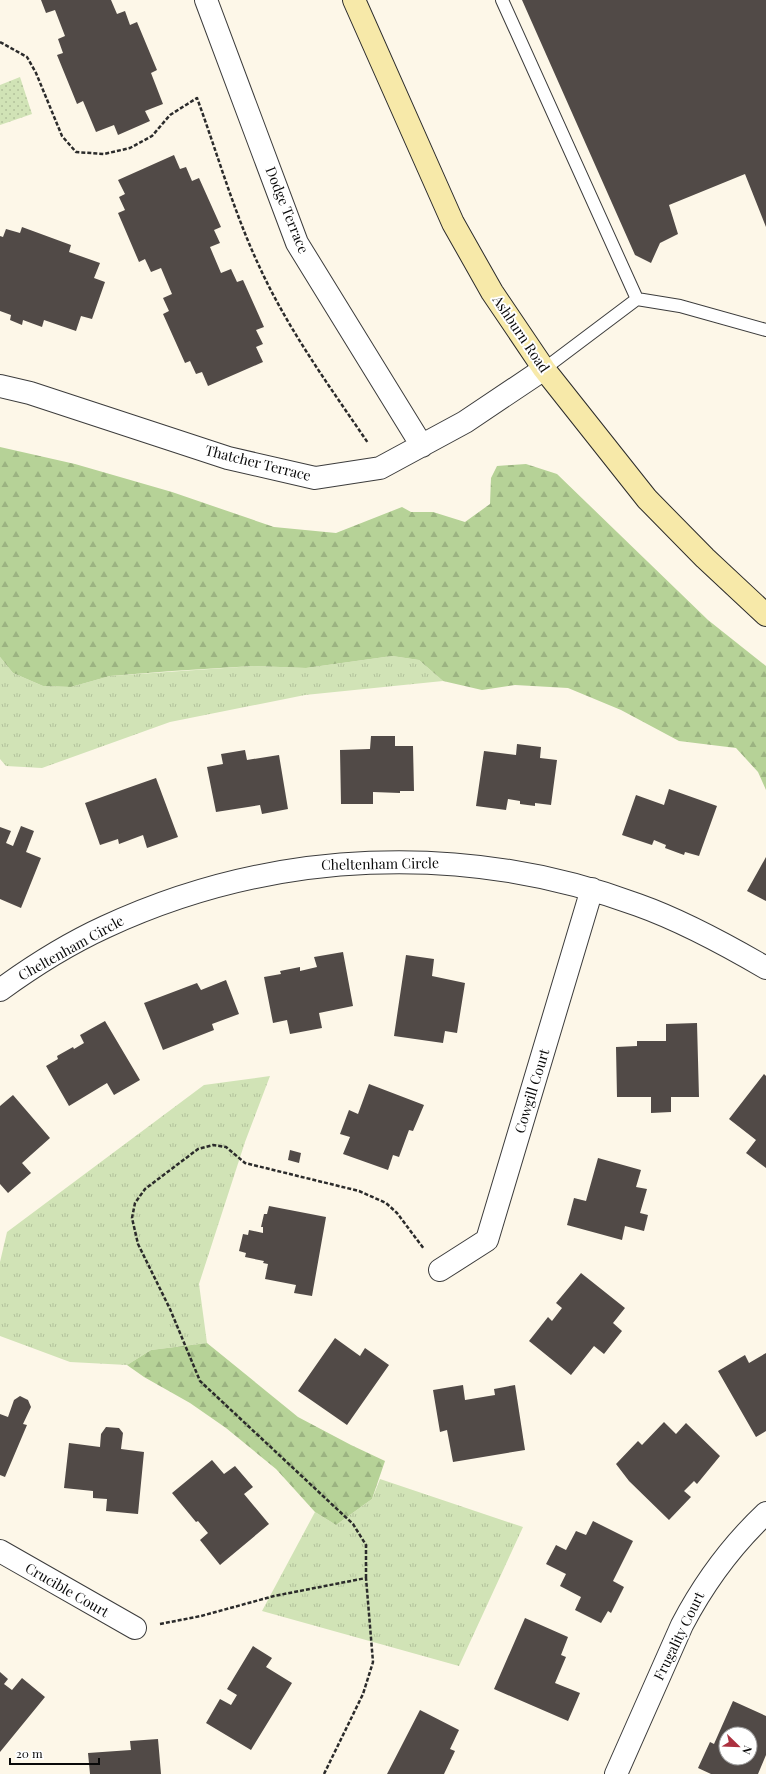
<svg xmlns="http://www.w3.org/2000/svg" width="766" height="1774" font-family="'Playfair Display',serif">
  <style>
    .grass { fill: url(#grass-tufts) }
    .forest { fill: url(#forest-firs) }
    .park { fill: url(#park-dots) }
    .building { fill: #514a47; fill-rule: evenodd }
    .lines { fill: none; stroke-linecap: round; stroke-linejoin: round }
    .service-casing { stroke: #3c3c3c; stroke-width: 14 }
    .minor-casing { stroke: #3c3c3c; stroke-width: 24 }
    .secondary-casing { stroke: #2b2b2b; stroke-width: 24 }
    .path { stroke: #2b2b2b; stroke-width: 2.5; stroke-dasharray: 4 2; stroke-linecap: butt }
    .service { stroke: #fff; stroke-width: 12 }
    .minor { stroke: #fff; stroke-width: 22 }
    .secondary { stroke: #f7e9a9; stroke-width: 22 }
    .labels { text-anchor: middle; stroke-width: 4; stroke-linejoin: round; paint-order: stroke }
    .street-label { font-size: 14px; fill: #090909; stroke: #fff }
  </style>
  <defs>
    <pattern id="grass-tufts" width="24" height="20" patternUnits="userSpaceOnUse"><rect width="24" height="20" fill="#d1e3b6"/><path d="M3 7l-1-3M5 7V3M7 7l1-3M15 17l-1-3M17 17v-4M19 17l1-3" fill="none" stroke="#b2c19b"/></pattern>
    <pattern id="forest-firs" width="22" height="20" patternUnits="userSpaceOnUse"><rect width="22" height="20" fill="#b6d297"/><path d="M5 1l3.5 6h-7zM16 11l3.5 6h-7z" fill="#9bb381"/></pattern>
    <pattern id="park-dots" width="8" height="8" patternUnits="userSpaceOnUse"><rect width="8" height="8" fill="#d1e3b6"/><path d="M2 2h.1M6 6h.1" fill="none" stroke="#b2c19b" stroke-width="1.8" stroke-linecap="round"/></pattern>
  </defs>
  <rect width="100%" height="100%" fill="#fdf7e8"/>
  <!-- grass -->
  <path class="grass" d="M 392,656 L 419,660 L 443,681 L 305,695 L 170,722 L 42,768 L 6,766 L 0,759 L 0,657 L 13,673 L 43,686 L 71,687 L 110,676 L 253,666 L 306,668 Z
    M 270,1076 L 245,1142 L 199,1284 L 207,1343 L 151,1350 L 127,1365 L 70,1362 L 0,1336 L 0,1262 L 7,1232 L 204,1085 Z
    M 380,1479 L 523,1527 L 459,1666 L 262,1611 L 315,1512 L 336,1525 L 372,1499 Z"/>
  <!-- forest -->
  <path class="forest" d="M 0,447 L 75,464 L 172,492 L 274,527 L 336,533 L 402,507 L 411,512 L 433,512 L 465,522 L 490,504 L 491,478 L 497,466 L 526,464 L 557,474 L 708,620 L 766,666 L 766,790 L 758,772 L 736,748 L 679,741 L 621,710 L 568,688 L 515,685 L 482,690 L 443,681 L 419,660 L 392,656 L 306,668 L 253,666 L 172,671 L 110,676 L 71,687 L 43,686 L 13,673 L 0,657 Z
    M 207,1343 L 298,1417 L 351,1445 L 385,1461 L 372,1499 L 336,1525 L 315,1512 L 276,1469 L 226,1428 L 190,1403 L 144,1377 L 127,1365 L 151,1350 Z"/>
  <!-- park -->
  <path class="park" d="M 20,77 L 32,114 L 0,125 L 0,85 Z"/>
  <!-- building -->
  <path class="building" d="M 41,0 L 111,0 L 117,14 L 125,11 L 130,25 L 137,22 L 157,70 L 151,73 L 163,104 L 145,111 L 150,121 L 118,135 L 114,125 L 96,132 L 83,101 L 77,104 L 57,55 L 63,53 L 58,39 L 65,36 L 55,10 L 46,13 Z
    M 522,0 L 766,0 L 766,227 L 745,174 L 669,205 L 678,234 L 660,243 L 651,263 L 635,255 Z
    M 174,155 L 180,169 L 186,167 L 192,181 L 199,178 L 221,227 L 214,230 L 220,243 L 210,247 L 221,273 L 231,269 L 237,282 L 243,280 L 264,327 L 256,330 L 263,344 L 256,347 L 263,362 L 208,386 L 202,372 L 196,374 L 190,361 L 185,363 L 163,314 L 169,311 L 163,298 L 172,294 L 161,268 L 151,272 L 145,259 L 139,262 L 118,213 L 125,210 L 119,197 L 125,194 L 118,180 Z
    M 22,227 L 71,245 L 69,252 L 100,263 L 94,278 L 105,282 L 92,319 L 81,316 L 76,331 L 44,320 L 42,327 L 23,320 L 22,325 L 10,320 L 11,315 L 0,311 L 0,236 L 3,237 L 6,229 L 20,233 Z
    M 371,736 L 395,736 L 395,746 L 413,746 L 414,791 L 400,791 L 400,793 L 373,792 L 373,804 L 341,804 L 340,750 L 370,749 Z
    M 517,744 L 541,747 L 540,758 L 557,760 L 551,805 L 535,803 L 535,806 L 520,804 L 520,801 L 508,799 L 506,810 L 476,806 L 484,751 L 516,755 Z
    M 245,750 L 247,760 L 279,755 L 288,809 L 262,814 L 260,805 L 216,812 L 207,767 L 223,764 L 221,754 Z
    M 156,778 L 178,837 L 147,848 L 143,835 L 119,844 L 118,839 L 100,845 L 85,803 Z
    M 669,789 L 717,806 L 699,856 L 685,852 L 684,855 L 665,848 L 666,845 L 654,840 L 652,845 L 622,835 L 636,795 L 664,805 Z
    M 21,826 L 34,831 L 26,852 L 41,858 L 21,908 L 0,899 L 0,827 L 11,831 L 6,843 L 13,846 Z
    M 766,857 L 766,901 L 747,891 Z
    M 343,952 L 353,1006 L 319,1013 L 322,1028 L 290,1034 L 287,1020 L 273,1023 L 264,977 L 281,974 L 280,971 L 300,967 L 300,971 L 317,967 L 314,957 Z
    M 406,955 L 434,959 L 432,976 L 465,983 L 457,1033 L 445,1031 L 443,1043 L 394,1036 Z
    M 226,980 L 239,1014 L 212,1024 L 214,1030 L 163,1050 L 144,1003 L 197,983 L 201,990 Z
    M 105,1021 L 140,1080 L 114,1095 L 107,1083 L 69,1106 L 46,1066 L 58,1059 L 57,1056 L 73,1047 L 74,1049 L 84,1043 L 80,1035 Z
    M 697,1023 L 699,1097 L 671,1097 L 671,1112 L 651,1113 L 651,1097 L 617,1097 L 616,1047 L 637,1046 L 637,1041 L 666,1041 L 666,1024 Z
    M 764,1074 L 766,1076 L 766,1168 L 746,1153 L 756,1140 L 729,1119 Z
    M 369,1084 L 424,1105 L 413,1131 L 409,1130 L 399,1157 L 393,1155 L 388,1170 L 343,1154 L 350,1137 L 340,1134 L 349,1110 L 358,1114 Z
    M 13,1095 L 50,1138 L 22,1163 L 31,1173 L 8,1193 L 0,1184 L 0,1106 Z
    M 290,1150 L 301,1153 L 299,1163 L 288,1160 Z
    M 598,1158 L 641,1170 L 636,1187 L 647,1189 L 640,1213 L 648,1215 L 644,1231 L 625,1226 L 622,1240 L 567,1225 L 574,1198 L 586,1201 Z
    M 269,1206 L 326,1217 L 312,1296 L 294,1293 L 296,1285 L 265,1279 L 268,1264 L 263,1263 L 264,1261 L 245,1257 L 246,1253 L 239,1251 L 243,1234 L 248,1235 L 249,1230 L 263,1233 L 263,1227 L 261,1227 L 264,1214 L 267,1214 Z
    M 581,1273 L 625,1308 L 613,1323 L 622,1331 L 604,1354 L 594,1346 L 571,1375 L 529,1341 L 548,1317 L 552,1321 L 562,1308 L 556,1303 Z
    M 335,1338 L 360,1356 L 365,1348 L 389,1365 L 347,1425 L 298,1391 Z
    M 766,1353 L 766,1431 L 756,1437 L 718,1371 L 745,1355 L 749,1363 Z
    M 463,1385 L 465,1400 L 495,1395 L 494,1389 L 515,1385 L 525,1450 L 453,1462 L 447,1430 L 440,1432 L 433,1390 Z
    M 20,1396 L 28,1400 L 31,1407 L 23,1424 L 27,1425 L 5,1477 L 0,1475 L 0,1414 L 8,1417 L 14,1400 Z
    M 664,1422 L 676,1434 L 686,1423 L 720,1456 L 697,1484 L 694,1481 L 684,1491 L 691,1497 L 669,1520 L 629,1481 L 616,1464 L 638,1441 L 642,1445 Z
    M 106,1427 L 119,1428 L 123,1433 L 121,1449 L 144,1452 L 138,1514 L 106,1511 L 107,1499 L 93,1498 L 93,1491 L 64,1488 L 69,1443 L 100,1447 L 101,1434 Z
    M 212,1460 L 224,1474 L 235,1466 L 253,1487 L 244,1494 L 269,1524 L 220,1565 L 200,1540 L 208,1533 L 198,1521 L 196,1522 L 172,1493 Z
    M 593,1521 L 633,1541 L 613,1581 L 624,1587 L 611,1613 L 608,1611 L 601,1623 L 575,1610 L 581,1597 L 560,1586 L 566,1574 L 546,1564 L 556,1545 L 566,1550 L 576,1531 L 586,1535 Z
    M 525,1618 L 568,1637 L 561,1655 L 566,1657 L 555,1683 L 580,1693 L 568,1721 L 494,1689 Z
    M 253,1646 L 272,1658 L 266,1667 L 292,1683 L 251,1750 L 206,1723 L 220,1699 L 231,1705 L 237,1695 L 227,1689 Z
    M 0,1672 L 8,1679 L 4,1684 L 12,1690 L 22,1678 L 45,1697 L 0,1752 Z
    M 733,1701 L 766,1716 L 766,1755 L 758,1774 L 711,1774 L 698,1768 L 710,1742 L 714,1744 ZM 726,1734 L 750,1734 L 750,1758 L 726,1758 Z
    M 420,1710 L 459,1730 L 450,1749 L 455,1751 L 444,1774 L 387,1774 Z
    M 158,1739 L 161,1774 L 90,1774 L 88,1753 L 131,1750 L 130,1741 Z"/>
  <g class="lines">
    <defs>
      <path id="service" d="M 502,0 L 637,299
        M 544,369 L 637,299 L 680,306 L 766,330"/>
      <path id="minor" d="M 206,0 L 297,243 L 422,446
        M 0,386 L 30,393 L 228,458 L 315,478 L 380,468 L 465,422 L 544,369
        M 0,990 C 33,966 68,944 105,927 C 273,849 465,841 638,905 C 683,921 725,944 766,968
        M 440,1270 L 487,1240 L 592,889
        M 0,1551 L 135,1628
        M 616,1774 L 682,1625 C 704,1583 731,1546 766,1513"/>
      <path id="secondary" d="M 354,0 L 453,223 L 492,292 L 544,369 L 647,499 L 705,558 L 766,615"/>
    </defs>
    <!-- service casing -->
    <use href="#service" class="service-casing"/>
    <!-- minor casing -->
    <use href="#minor" class="minor-casing"/>
    <!-- secondary casing -->
    <use href="#secondary" class="secondary-casing"/>
    <!-- path -->
    <path class="path" d="M 0,42 L 27,57 L 36,73 L 62,136 L 76,152 L 104,154 L 130,148 L 152,136 L 170,115 L 197,98 C 218,155 234,213 260,268 C 289,331 330,387 368,443
      M 366,1578 L 366,1545 L 353,1524 L 200,1381 L 170,1309 L 138,1244 L 132,1218 L 135,1203 L 145,1189 L 198,1149 L 213,1145 L 226,1147 L 245,1163 L 359,1191 L 386,1203 L 397,1213 L 424,1249
      M 160,1624 L 201,1616 L 274,1596 L 366,1578 L 373,1662 L 363,1694 L 324,1774"/>
    <!-- service -->
    <use href="#service" class="service"/>
    <!-- minor -->
    <use href="#minor" class="minor"/>
    <!-- secondary -->
    <use href="#secondary" class="secondary"/>
  </g>
  <g class="labels">
    <!-- street labels -->
    <g class="street-label">
      <text transform="translate(287 210) rotate(68)" y="5">Dodge Terrace</text>
      <text transform="translate(521 334) rotate(56)" y="5">Ashburn Road</text>
      <text transform="translate(258 463) rotate(14)" y="5">Thatcher Terrace</text>
      <text transform="translate(380 864) rotate(-1)" y="5">Cheltenham Circle</text>
      <text transform="translate(71 948) rotate(-29)" y="5">Cheltenham Circle</text>
      <text transform="translate(532 1091) rotate(-73)" y="5">Cowgill Court</text>
      <text transform="translate(67 1590) rotate(30)" y="5">Crucible Court</text>
      <text transform="translate(679 1636) rotate(-64)" y="5">Frugality Court</text>
    </g>
  </g>
  <!-- north arrow -->
  <g transform="translate(738 1746) rotate(113)"><circle r="19" fill="#ffffff" stroke="#9d9d9d"/>
  <path d="M0-3L7 15L0 10L-7 15Z" fill="#ab303f"/>
  <text y="-6" font-size="11" font-weight="bold" text-anchor="middle" fill="#090909">N</text>
  </g>
  <!-- scale -->
  <path d="M10 1758v6h89v-6" fill="none" stroke="#090909" stroke-width="2"/>
  <text x="16" y="1758" font-size="12" fill="#090909" stroke="#ffffff" stroke-width="3" paint-order="stroke">20 m</text>
</svg>
